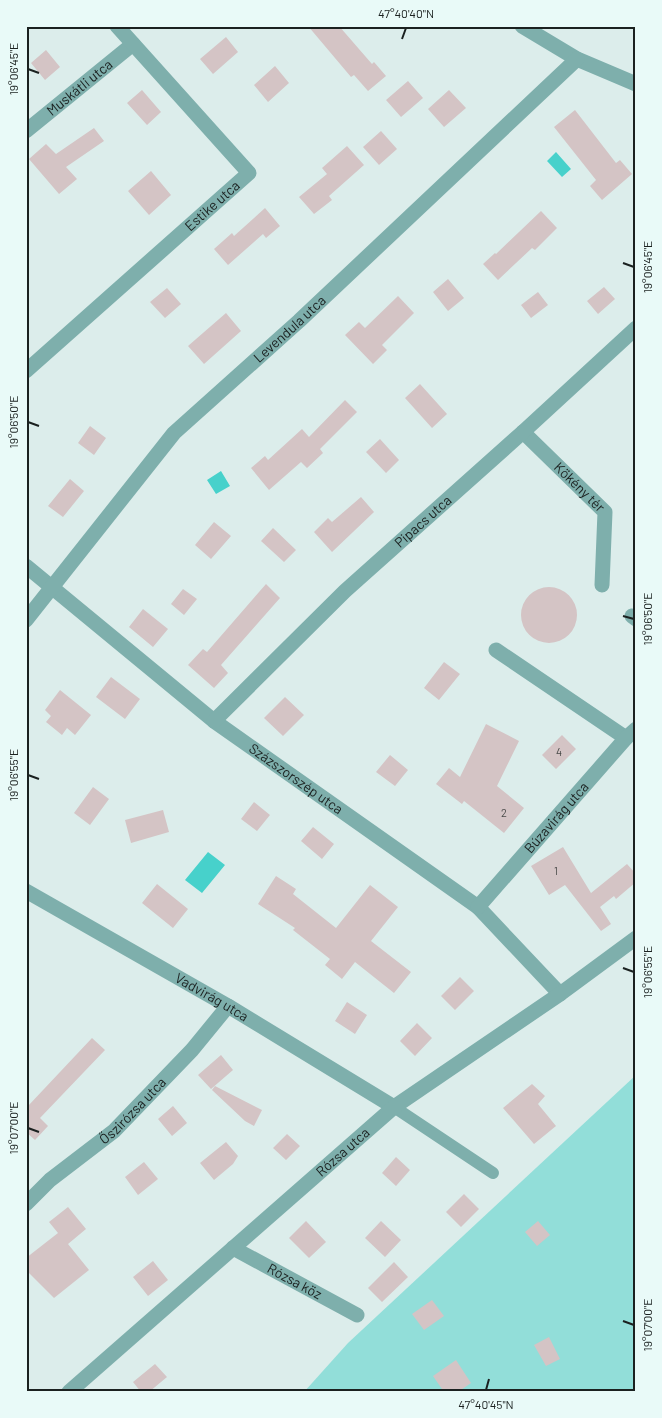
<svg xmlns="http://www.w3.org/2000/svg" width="662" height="1418" font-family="Barlow,sans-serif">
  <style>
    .green { fill: #92ded9 }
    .water { fill: #47d1cb }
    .building { fill: #d4c4c5 }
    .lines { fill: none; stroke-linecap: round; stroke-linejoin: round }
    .service { stroke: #7eafac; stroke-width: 12 }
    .minor { stroke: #7eafac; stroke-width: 15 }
    .ticks { fill: none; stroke: #1b2120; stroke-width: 2 }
    .labels { text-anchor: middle; stroke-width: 4.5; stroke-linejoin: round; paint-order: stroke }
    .number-label { font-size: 11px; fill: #494a49 }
    .street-label { font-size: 14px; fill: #1b2120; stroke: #e9faf8 }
    .neatline { fill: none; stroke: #1b2120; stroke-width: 2 }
    .ticks-label { font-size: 12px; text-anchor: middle; fill: #1b2120 }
  </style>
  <rect width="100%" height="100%" fill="#dcedeb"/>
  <!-- green -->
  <path class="green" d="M 636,1075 L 636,1392 L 304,1392 L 348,1343 Z"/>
  <!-- water -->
  <path class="water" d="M 556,152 L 571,169 L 562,177 L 547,161 Z
    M 221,471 L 230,486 L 216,494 L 207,480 Z
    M 208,852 L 225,865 L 202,893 L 185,880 Z"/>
  <!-- building -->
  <path class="building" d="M 308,26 L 339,26 L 372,64 L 374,62 L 386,76 L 368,91 L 354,75 L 351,77 Z
    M 226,37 L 238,52 L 213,74 L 200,59 Z
    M 46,50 L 60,67 L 45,80 L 31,63 Z
    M 275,66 L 289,83 L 268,102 L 254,85 Z
    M 408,81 L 423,98 L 401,117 L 386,100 Z
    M 142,90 L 161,112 L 147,125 L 127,103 Z
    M 449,90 L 466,108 L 444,127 L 428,109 Z
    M 575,110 L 616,163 L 620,160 L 632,174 L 602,200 L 590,186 L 596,180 L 554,127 Z
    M 94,128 L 104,141 L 66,167 L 77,179 L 59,194 L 29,159 L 46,144 L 56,154 Z
    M 381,131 L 397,149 L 379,165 L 363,147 Z
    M 347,146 L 364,165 L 329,196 L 332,200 L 314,214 L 299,197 L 327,174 L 322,168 Z
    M 151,171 L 171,195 L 149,215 L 128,191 Z
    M 265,208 L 280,226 L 266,238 L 263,234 L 228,265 L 214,249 L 232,233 L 234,236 Z
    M 541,211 L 557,228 L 535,250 L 532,248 L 498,280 L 483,264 L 495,253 L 496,254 Z
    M 448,279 L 464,298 L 448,311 L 433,292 Z
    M 604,287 L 615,299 L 598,314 L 587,301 Z
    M 167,288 L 181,304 L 165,318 L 150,302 Z
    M 538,292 L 548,305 L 531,318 L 521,305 Z
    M 398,296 L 414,313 L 382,345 L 387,350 L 373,364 L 345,335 L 359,322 L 365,328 Z
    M 226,313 L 241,331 L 204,364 L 188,346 Z
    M 420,384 L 447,414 L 432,428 L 405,398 Z
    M 345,400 L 357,412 L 320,449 L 323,453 L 307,468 L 301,462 L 269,490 L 251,468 L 265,456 L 268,460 L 302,429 L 309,437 Z
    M 90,426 L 106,438 L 94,455 L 78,443 Z
    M 380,439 L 399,460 L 386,473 L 366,452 Z
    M 70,479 L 84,491 L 63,517 L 48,506 Z
    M 361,497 L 374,512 L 332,552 L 314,532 L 328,518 L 332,522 Z
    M 214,522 L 231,536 L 211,559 L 195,545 Z
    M 273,528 L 296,550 L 284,562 L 261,541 Z
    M 266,584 L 280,598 L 221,665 L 228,673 L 214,688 L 188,665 L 203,649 L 207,652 Z
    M521 615a28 28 0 1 1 56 0a28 28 0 1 1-56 0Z
    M 183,589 L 197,599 L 184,615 L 171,604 Z
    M 143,609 L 168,629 L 153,647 L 129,627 Z
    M 444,662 L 460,674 L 439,700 L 424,688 Z
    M 111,677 L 140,699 L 125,719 L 96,697 Z
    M 60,690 L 91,715 L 75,735 L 67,728 L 62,735 L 46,722 L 51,716 L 45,710 Z
    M 285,697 L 304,715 L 283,736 L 264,718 Z
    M 486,724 L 519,741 L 497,786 L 524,808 L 504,833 L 464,801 L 462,804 L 436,784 L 449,768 L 460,777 Z
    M 562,735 L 576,749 L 556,769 L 542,755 Z
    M 390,755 L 408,770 L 395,786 L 376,772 Z
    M 93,787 L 109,799 L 90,825 L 74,813 Z
    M 254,802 L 270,815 L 257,831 L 241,819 Z
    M 163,810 L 169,832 L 131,843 L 125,820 Z
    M 313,827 L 334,844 L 322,859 L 301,841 Z
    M 563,847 L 591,893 L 627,864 L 636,874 L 636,882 L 616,899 L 614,896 L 600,907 L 611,924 L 601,931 L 565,885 L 549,895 L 531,866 Z
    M 276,876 L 296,889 L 293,894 L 336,928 L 370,885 L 398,907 L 371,941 L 411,972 L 394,993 L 355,962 L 342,979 L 325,965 L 330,959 L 293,930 L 295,928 L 258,904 Z
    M 157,884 L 188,909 L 173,928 L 142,903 Z
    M 460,977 L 474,991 L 455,1010 L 441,996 Z
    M 347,1002 L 367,1015 L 355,1034 L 335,1021 Z
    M 417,1023 L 432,1038 L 415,1056 L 400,1041 Z
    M 92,1038 L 105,1050 L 40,1118 L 48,1126 L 35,1140 L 26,1132 L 26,1104 L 28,1106 Z
    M 221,1055 L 233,1070 L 211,1089 L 198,1075 Z
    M 532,1084 L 545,1096 L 538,1104 L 556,1126 L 534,1144 L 503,1108 Z
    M 215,1086 L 262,1110 L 254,1126 L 245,1121 L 212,1090 Z
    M 173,1106 L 187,1123 L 172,1136 L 158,1119 Z
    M 287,1134 L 300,1146 L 286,1160 L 273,1148 Z
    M 226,1142 L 238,1156 L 233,1164 L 214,1180 L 200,1163 Z
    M 396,1157 L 410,1170 L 396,1186 L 382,1173 Z
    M 144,1162 L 158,1179 L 138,1195 L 125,1177 Z
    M 464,1194 L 479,1209 L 461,1227 L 446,1212 Z
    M 68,1207 L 86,1229 L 68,1244 L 89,1270 L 54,1298 L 26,1270 L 26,1258 L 58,1233 L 49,1222 Z
    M 306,1221 L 326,1242 L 309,1258 L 289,1238 Z
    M 381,1221 L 401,1240 L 385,1257 L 365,1238 Z
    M 538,1221 L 550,1235 L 537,1246 L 525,1232 Z
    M 153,1261 L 168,1280 L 148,1296 L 133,1277 Z
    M 394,1262 L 408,1277 L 382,1302 L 368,1288 Z
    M 432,1300 L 444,1316 L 424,1330 L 412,1314 Z
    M 549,1337 L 560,1359 L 546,1366 L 534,1345 Z
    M 456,1360 L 471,1383 L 458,1392 L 444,1392 L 433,1376 Z
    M 155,1364 L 167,1377 L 149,1392 L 141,1392 L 133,1382 Z"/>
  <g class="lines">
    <!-- service -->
    <path class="service" d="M 394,1107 L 493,1173"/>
    <!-- minor -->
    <g class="minor">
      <path d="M 522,26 L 577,59 L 636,84"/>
      <path id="s1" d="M 26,131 L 133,44"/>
      <path id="s2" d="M 26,371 L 249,173 L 117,26"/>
      <path id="s3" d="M 523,432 L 605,512 L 602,585"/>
      <path id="s4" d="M 26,566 L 214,721 L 478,907 L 560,994"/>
      <path d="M 632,616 L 636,619"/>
      <path id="s5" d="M 26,620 L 174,433 L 299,321 L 577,59"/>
      <path d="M 496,650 L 626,738"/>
      <path id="s6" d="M 214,721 L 345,591 L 523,432 L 636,328"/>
      <path id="s7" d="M 26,891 L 228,1006 L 394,1107"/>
      <path id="s8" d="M 478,907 L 626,738 L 636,729"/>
      <path id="s9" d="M 26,1204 L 50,1180 L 114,1131 L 192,1050 L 228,1006"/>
      <path id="s10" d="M 233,1248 L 357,1315"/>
      <path id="s11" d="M 69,1392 L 394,1107 L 560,994 L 636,938"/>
    </g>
  </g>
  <!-- ticks -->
  <path class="ticks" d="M 402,39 L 406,28M 28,69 L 39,73M 623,263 L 634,267M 28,422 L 39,426M 623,616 L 634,619M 28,775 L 39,779M 623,968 L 634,972M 28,1128 L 39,1132M 623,1321 L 634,1325M 486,1390 L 489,1379"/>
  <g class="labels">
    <!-- number labels -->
    <g class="number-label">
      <text x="559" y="756">4</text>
      <text x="504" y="817">2</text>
      <text x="556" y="875">1</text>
    </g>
    <!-- street labels -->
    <g class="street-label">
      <text dy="5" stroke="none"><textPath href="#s1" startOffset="69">Muskátli utca</textPath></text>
      <text dy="5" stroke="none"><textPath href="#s2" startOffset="249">Estike utca</textPath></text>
      <text dy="5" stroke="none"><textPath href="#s5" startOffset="394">Levendula utca</textPath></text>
      <text dy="5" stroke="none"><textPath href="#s3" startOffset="79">Kökény tér</textPath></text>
      <text dy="5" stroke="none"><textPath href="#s6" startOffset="289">Pipacs utca</textPath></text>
      <text dy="5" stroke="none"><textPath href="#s4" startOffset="344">Százszorszép utca</textPath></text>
      <text dy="5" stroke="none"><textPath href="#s8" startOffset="119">Búzavirág utca</textPath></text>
      <text dy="5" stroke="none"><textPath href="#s7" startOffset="214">Vadvirág utca</textPath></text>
      <text dy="5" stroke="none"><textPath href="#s9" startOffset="142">Őszirózsa utca</textPath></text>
      <text dy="5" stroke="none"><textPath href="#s11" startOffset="364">Rózsa utca</textPath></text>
      <text dy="5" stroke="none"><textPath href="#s10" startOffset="70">Rózsa köz</textPath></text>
    </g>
  </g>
  <!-- border -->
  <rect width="662" height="1418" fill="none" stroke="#e9faf8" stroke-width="55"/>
  <rect x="28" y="28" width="606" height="1362" class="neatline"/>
  <g class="ticks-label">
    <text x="406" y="18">47°40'40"N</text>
    <text transform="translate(14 69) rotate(-90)" y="4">19°06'45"E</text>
    <text transform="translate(648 267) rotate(-90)" y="4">19°06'45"E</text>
    <text transform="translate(14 422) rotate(-90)" y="4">19°06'50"E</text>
    <text transform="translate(648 619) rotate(-90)" y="4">19°06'50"E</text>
    <text transform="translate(14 775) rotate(-90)" y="4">19°06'55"E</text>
    <text transform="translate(648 972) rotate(-90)" y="4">19°06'55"E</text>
    <text transform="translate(14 1128) rotate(-90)" y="4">19°07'00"E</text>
    <text transform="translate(648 1325) rotate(-90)" y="4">19°07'00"E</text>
    <text x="486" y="1409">47°40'45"N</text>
  </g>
</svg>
